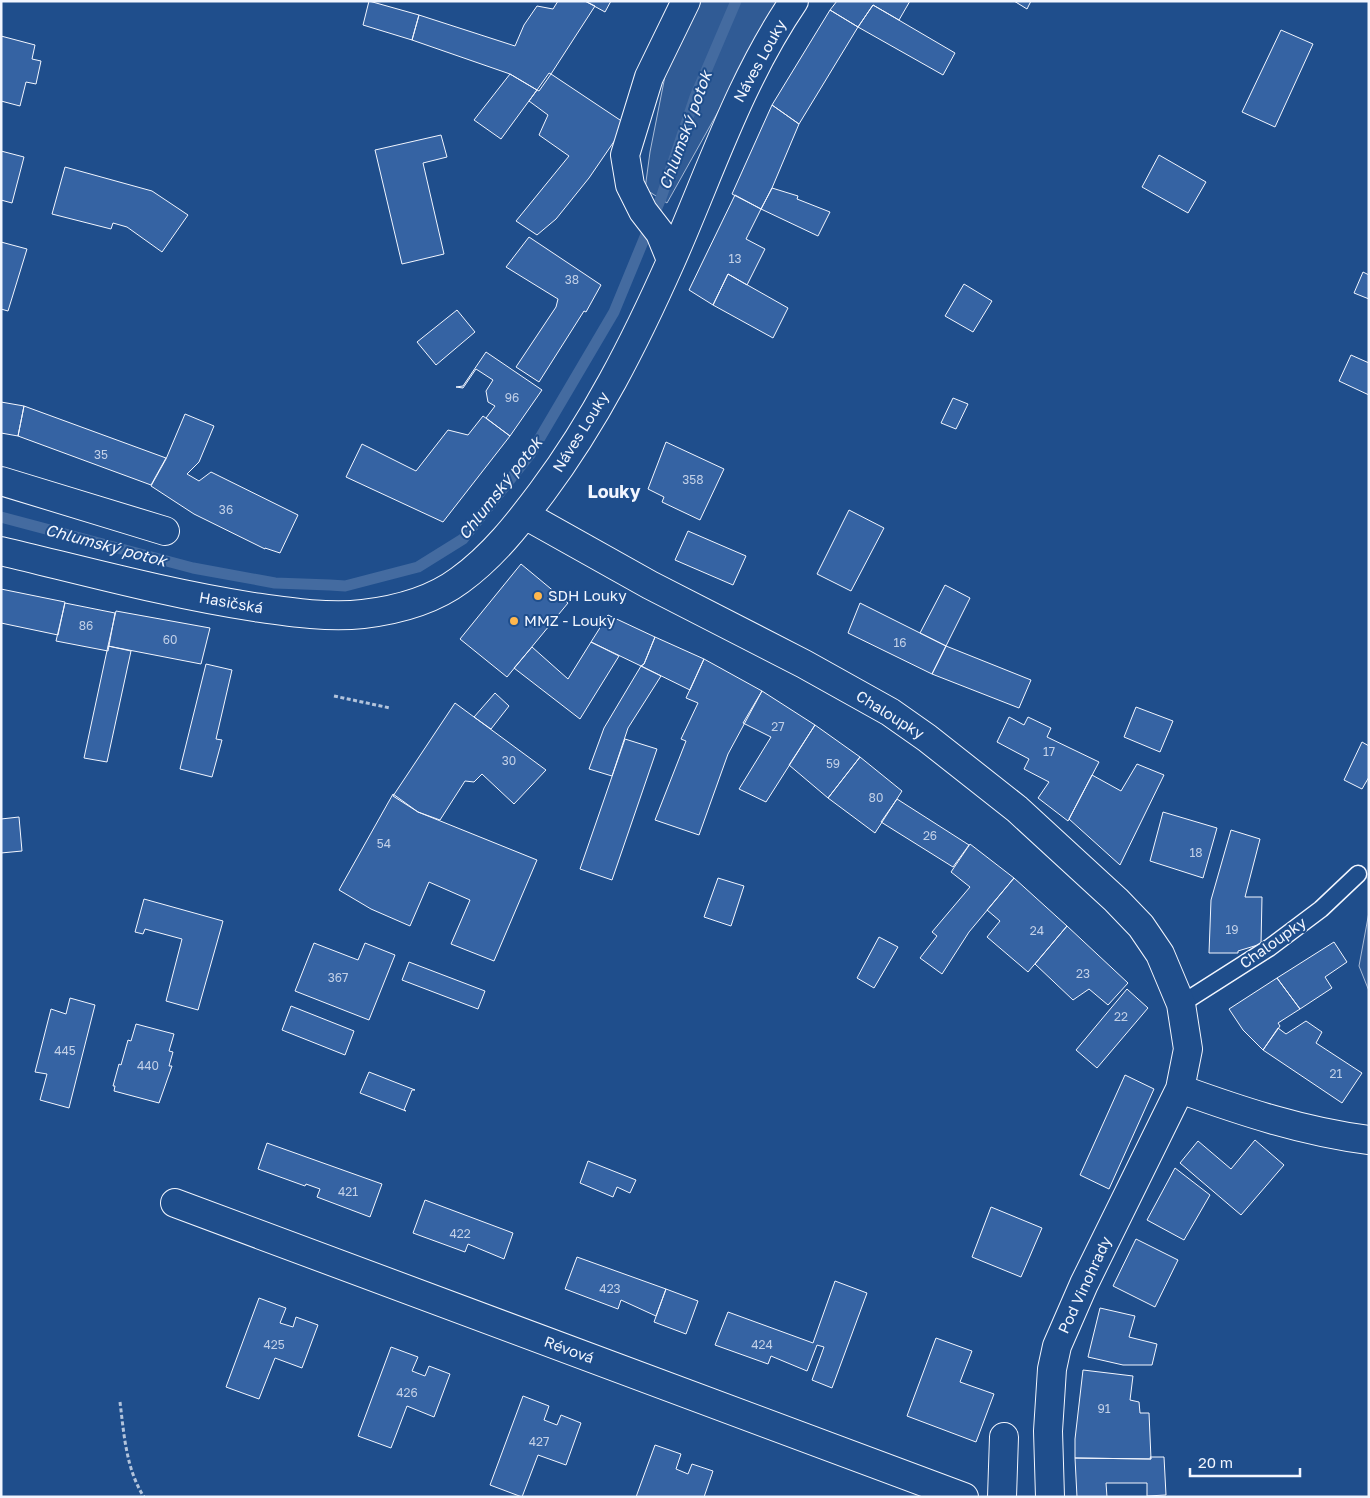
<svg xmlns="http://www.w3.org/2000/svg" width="1370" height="1498" font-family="'Golos Text',sans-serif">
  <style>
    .built { fill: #305b95; stroke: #a8bbd7 }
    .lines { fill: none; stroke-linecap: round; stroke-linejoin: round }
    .stream { stroke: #446ba0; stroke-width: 11 }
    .building { fill: #3563a3; stroke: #f2f6ff }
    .lane-casing { stroke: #f2f6ff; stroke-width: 19 }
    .street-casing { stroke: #f2f6ff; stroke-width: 30 }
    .path { stroke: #b3c4dc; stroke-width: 3; stroke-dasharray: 4 2.5; stroke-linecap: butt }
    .lane { stroke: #1f4e8c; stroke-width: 16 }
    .street { stroke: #1f4e8c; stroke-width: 28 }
    .poi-dot { fill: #ffb74d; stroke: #1f4e8c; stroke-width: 2 }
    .labels { text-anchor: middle; stroke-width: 4; stroke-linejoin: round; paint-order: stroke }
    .number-label { font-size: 12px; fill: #c3d1e8 }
    .street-label { font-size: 15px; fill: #f2f6ff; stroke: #1f4e8c }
    .poi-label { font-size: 15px; fill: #f2f6ff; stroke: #1f4e8c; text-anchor: start }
    .water-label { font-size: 16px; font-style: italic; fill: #f2f6ff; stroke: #1f4e8c }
    .quarter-label { font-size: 18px; font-weight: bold; fill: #f2f6ff; stroke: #1f4e8c }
  </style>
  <rect width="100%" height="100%" fill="#1f4e8c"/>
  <!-- built -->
  <path class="built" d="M 698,1 L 780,1 L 667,203 L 645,189 L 650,152 L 666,71 Z
    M 1369,912 L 1369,991 L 1359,966 Z"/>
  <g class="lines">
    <!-- stream -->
    <path class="stream" d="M 1,517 L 193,568 L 275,583 L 330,585 L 345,586 L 418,567 L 463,539 L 531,453 L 614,312 L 661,198 L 695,97 L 736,1"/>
  </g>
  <!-- building -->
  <path class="building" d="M 369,1 L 419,15 L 412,40 L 363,25 Z
    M 558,1 L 585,1 L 595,6 L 551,74 L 549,73 L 537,90 L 510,74 L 412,40 L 419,15 L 515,46 L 524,25 L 537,6 L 553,9 Z
    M 585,1 L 611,1 L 605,12 Z
    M 837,1 L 910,1 L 899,20 L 873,5 L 858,27 L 830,10 Z
    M 1014,1 L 1031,1 L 1027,9 Z
    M 873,5 L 955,53 L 943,75 L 858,27 Z
    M 830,10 L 858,27 L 799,124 L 772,105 Z
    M 1281,30 L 1313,44 L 1275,127 L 1242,112 Z
    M 1,36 L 35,45 L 32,59 L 41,61 L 36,84 L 26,82 L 20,106 L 1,101 Z
    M 510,74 L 537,90 L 501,139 L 474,120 Z
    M 551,74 L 626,124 L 589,178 L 556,219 L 537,235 L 516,221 L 569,156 L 539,135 L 548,115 L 529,101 L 537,90 L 539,91 Z
    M 772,105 L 799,124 L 772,188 L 761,209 L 732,194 Z
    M 441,135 L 447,157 L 423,163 L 444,254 L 402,264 L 375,150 Z
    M 1,151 L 24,157 L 12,203 L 1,200 Z
    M 1159,155 L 1206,182 L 1188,213 L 1142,187 Z
    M 65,167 L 152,191 L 188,215 L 162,252 L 127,227 L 113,223 L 111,229 L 52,214 Z
    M 772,188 L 798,196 L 797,199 L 830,212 L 818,236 L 761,209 Z
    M 735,195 L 761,209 L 746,239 L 765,249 L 747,285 L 728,274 L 713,305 L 689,290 Z
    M 529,237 L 601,285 L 586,312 L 584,311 L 539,382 L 516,367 L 556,307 L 558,299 L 506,267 Z
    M 1,242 L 27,249 L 8,311 L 1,309 Z
    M 1363,272 L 1369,275 L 1369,299 L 1354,293 Z
    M 728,274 L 788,308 L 773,338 L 713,305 Z
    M 964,284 L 992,301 L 973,332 L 945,316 Z
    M 457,310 L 475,332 L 436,365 L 417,342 Z
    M 486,352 L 542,390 L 510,436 L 486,418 L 495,406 L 488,402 L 486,391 L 493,380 L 476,369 L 463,388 L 456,387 L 463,386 Z
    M 1351,355 L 1369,363 L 1369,395 L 1339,381 Z
    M 953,398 L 968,404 L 956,429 L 941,423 Z
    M 1,402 L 24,406 L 18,436 L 1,433 Z
    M 24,406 L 166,458 L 151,485 L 18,436 Z
    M 185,414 L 214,426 L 199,462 L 187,474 L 199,481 L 211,472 L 298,515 L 280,553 L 265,548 L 265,549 L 194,514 L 151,486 L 166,459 Z
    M 483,416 L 510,436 L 443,522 L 346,477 L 362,444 L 416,471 L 448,430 L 468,435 Z
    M 666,442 L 724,469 L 700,520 L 662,502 L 664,497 L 648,489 Z
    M 849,510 L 884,528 L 851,591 L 817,574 Z
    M 688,531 L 746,556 L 733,585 L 675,560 Z
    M 521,564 L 568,603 L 507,677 L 460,639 Z
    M 945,585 L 970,598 L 946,646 L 920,633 Z
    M 1,589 L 65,602 L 58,635 L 1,623 Z
    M 65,603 L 115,613 L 108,651 L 56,641 Z
    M 860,603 L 946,646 L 932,674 L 848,633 Z
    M 116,611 L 210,628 L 201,664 L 108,646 Z
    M 608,615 L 655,637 L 644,664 L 641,666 L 591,642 Z
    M 655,637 L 704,659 L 690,690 L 641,666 L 644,664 Z
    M 591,642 L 619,656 L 580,719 L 514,668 L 532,647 L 568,679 Z
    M 108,646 L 131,651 L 107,762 L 84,758 Z
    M 946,646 L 1031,680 L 1019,708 L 932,674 Z
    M 704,659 L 762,691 L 728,754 L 699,835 L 655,820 L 686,741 L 681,739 L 698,703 L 686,698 Z
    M 206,664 L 232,670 L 216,739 L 222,740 L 212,777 L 180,769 Z
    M 641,666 L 661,676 L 628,728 L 612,776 L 589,769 L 604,728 Z
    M 762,691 L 815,725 L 766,802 L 739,789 L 771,737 L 743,723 Z
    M 495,693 L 509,706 L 491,729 L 474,717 Z
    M 455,703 L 546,770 L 514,804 L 482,774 L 474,782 L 465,781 L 440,820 L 418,812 L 393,796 Z
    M 1136,707 L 1173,721 L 1160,752 L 1124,737 Z
    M 1009,717 L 1024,725 L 1028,717 L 1051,728 L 1047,737 L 1099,762 L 1068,821 L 1038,798 L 1049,782 L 1024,769 L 1029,759 L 997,742 Z
    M 815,725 L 860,757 L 828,798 L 789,765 Z
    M 625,739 L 657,749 L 612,880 L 580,869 Z
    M 1362,742 L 1369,746 L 1369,777 L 1362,789 L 1344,780 Z
    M 860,757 L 902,791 L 875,833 L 828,798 Z
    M 1137,764 L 1164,775 L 1120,865 L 1069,819 L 1092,775 L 1121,791 Z
    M 393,794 L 418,812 L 537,860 L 494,961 L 451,944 L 470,900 L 429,882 L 410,926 L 371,909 L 339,890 Z
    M 897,799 L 969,845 L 953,867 L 881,822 Z
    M 1163,812 L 1217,828 L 1203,878 L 1150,861 Z
    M 19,817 L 22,851 L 1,853 L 1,819 Z
    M 1231,830 L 1260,839 L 1245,897 L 1262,897 L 1261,944 L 1238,951 L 1238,953 L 1209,953 L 1211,900 Z
    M 970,844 L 1014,878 L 969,932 L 942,974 L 920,958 L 937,936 L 932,932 L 970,887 L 951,872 Z
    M 718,878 L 744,886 L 731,926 L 704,917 Z
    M 1014,878 L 1067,926 L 1028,972 L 987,937 L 1000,921 L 987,910 Z
    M 144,899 L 223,921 L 198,1010 L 166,1001 L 182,939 L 145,929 L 143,934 L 135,932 Z
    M 1067,926 L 1128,983 L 1108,1005 L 1089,989 L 1073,1000 L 1035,964 Z
    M 879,937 L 898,947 L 874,988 L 857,978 Z
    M 1334,942 L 1347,962 L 1325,977 L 1332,988 L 1300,1009 L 1277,978 Z
    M 314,943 L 358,960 L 365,943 L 395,955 L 369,1020 L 295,991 Z
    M 409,962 L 485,991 L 478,1009 L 402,980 Z
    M 1277,978 L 1300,1009 L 1278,1023 L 1280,1026 L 1263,1050 L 1243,1030 L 1229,1009 Z
    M 1127,989 L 1148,1008 L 1097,1068 L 1076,1050 Z
    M 70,998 L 95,1005 L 69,1108 L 40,1100 L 47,1074 L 35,1072 L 51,1009 L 66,1014 Z
    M 291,1006 L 354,1031 L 345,1055 L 282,1030 Z
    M 1306,1021 L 1322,1032 L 1316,1043 L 1362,1073 L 1342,1103 L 1263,1050 L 1278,1028 L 1286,1034 Z
    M 136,1024 L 174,1034 L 169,1051 L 173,1052 L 169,1066 L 172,1066 L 159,1103 L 114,1091 L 115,1086 L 113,1086 L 119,1064 L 121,1065 L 128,1040 L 131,1041 Z
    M 369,1072 L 415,1090 L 412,1090 L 404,1110 L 406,1111 L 360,1093 Z
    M 1125,1075 L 1154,1089 L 1109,1189 L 1080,1175 Z
    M 1255,1140 L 1284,1165 L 1241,1215 L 1180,1163 L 1198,1141 L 1231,1169 Z
    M 267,1143 L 382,1184 L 370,1217 L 317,1197 L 320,1189 L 306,1184 L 305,1186 L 258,1169 Z
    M 588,1161 L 636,1180 L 630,1193 L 617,1187 L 613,1197 L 580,1183 Z
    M 1175,1168 L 1210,1195 L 1184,1240 L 1147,1220 Z
    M 425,1200 L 513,1233 L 504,1259 L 468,1244 L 465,1252 L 413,1233 Z
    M 991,1207 L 1042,1228 L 1021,1277 L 972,1257 Z
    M 1136,1239 L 1178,1260 L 1155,1307 L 1113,1286 Z
    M 577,1257 L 666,1289 L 656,1316 L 621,1300 L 618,1309 L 565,1289 Z
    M 835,1281 L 867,1293 L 832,1388 L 812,1380 L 824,1347 L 817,1345 L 807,1371 L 771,1356 L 768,1364 L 715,1345 L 728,1312 L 813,1343 Z
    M 666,1289 L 698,1301 L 686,1334 L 654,1322 Z
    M 259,1298 L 286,1308 L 280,1323 L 293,1327 L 296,1317 L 318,1325 L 302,1368 L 275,1358 L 259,1399 L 226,1387 Z
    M 1100,1308 L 1135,1316 L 1129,1337 L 1157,1344 L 1152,1365 L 1123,1365 L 1088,1357 Z
    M 936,1338 L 972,1351 L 960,1382 L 994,1394 L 976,1442 L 907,1416 Z
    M 391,1347 L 418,1357 L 412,1371 L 425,1376 L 429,1366 L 450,1374 L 434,1417 L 407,1406 L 391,1448 L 358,1436 Z
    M 1083,1370 L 1133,1376 L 1130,1400 L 1139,1402 L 1140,1413 L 1149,1413 L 1151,1459 L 1075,1458 L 1075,1439 Z
    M 523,1396 L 549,1406 L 544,1420 L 557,1425 L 561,1415 L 581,1423 L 566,1465 L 538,1455 L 522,1497 L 490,1485 Z
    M 655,1445 L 681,1454 L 676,1469 L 688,1474 L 692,1464 L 713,1471 L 704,1497 L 636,1497 Z
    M 1150,1457 L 1164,1457 L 1166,1495 L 1147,1496 L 1147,1483 L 1106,1483 L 1107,1497 L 1077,1497 L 1075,1458 L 1151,1459 Z"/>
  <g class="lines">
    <defs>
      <path id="lane" d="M 1181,1004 L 1269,948 L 1321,909 L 1358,874"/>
      <path id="street" d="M 671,260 L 660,233 L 643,211 L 630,185 L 625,155 L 649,77 L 686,1
        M 1,481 L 165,531
        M 525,515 L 650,585 L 804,664 L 890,712 L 927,738 L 1017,809 L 1116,900 L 1141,926 L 1160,954 L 1181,1004 L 1188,1049 L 1180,1089 L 1084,1284 L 1057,1346 L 1052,1369 L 1048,1431 L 1050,1497
        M 1,551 C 85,571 169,594 254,607 C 289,612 328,618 363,614 C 397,610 432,601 460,580 C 493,556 518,524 542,492 C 595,421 635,342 671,261 C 710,173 739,82 794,1
        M 1180,1089 C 1241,1111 1304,1132 1369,1140
        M 175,1203 L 964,1497
        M 1002,1497 L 1004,1437"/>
    </defs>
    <!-- lane casing -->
    <use href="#lane" class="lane-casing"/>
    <!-- street casing -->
    <use href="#street" class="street-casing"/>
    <!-- path -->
    <path class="path" d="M 334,696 L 390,708
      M 120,1402 C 124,1434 126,1469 144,1497"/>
    <!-- lane -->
    <use href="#lane" class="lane"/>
    <!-- street -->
    <use href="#street" class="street"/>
  </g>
  <!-- markers -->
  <g class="poi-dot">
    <circle cx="538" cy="596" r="5"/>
    <circle cx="514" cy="621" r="5"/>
  </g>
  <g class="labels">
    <!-- number labels -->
    <g class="number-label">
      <text x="735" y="263">13</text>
      <text x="572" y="284">38</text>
      <text x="512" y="402">96</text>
      <text x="101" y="459">35</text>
      <text x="693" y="484">358</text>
      <text x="226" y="514">36</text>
      <text x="86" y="630">86</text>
      <text x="170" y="644">60</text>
      <text x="900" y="647">16</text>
      <text x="778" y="731">27</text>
      <text x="1049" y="756">17</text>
      <text x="509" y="765">30</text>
      <text x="833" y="768">59</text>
      <text x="876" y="802">80</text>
      <text x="930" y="840">26</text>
      <text x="384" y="848">54</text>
      <text x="1196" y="857">18</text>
      <text x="1232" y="934">19</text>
      <text x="1037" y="935">24</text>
      <text x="1083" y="978">23</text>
      <text x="338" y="982">367</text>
      <text x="1121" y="1021">22</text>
      <text x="65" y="1055">445</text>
      <text x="148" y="1070">440</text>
      <text x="1336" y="1078">21</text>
      <text x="348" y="1196">421</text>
      <text x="460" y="1238">422</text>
      <text x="610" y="1293">423</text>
      <text x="274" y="1349">425</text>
      <text x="762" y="1349">424</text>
      <text x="407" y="1397">426</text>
      <text x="1104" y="1413">91</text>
      <text x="539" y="1446">427</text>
    </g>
    <!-- street labels -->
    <g class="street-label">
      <text transform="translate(760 61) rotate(-61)" y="5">Náves Louky</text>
      <text transform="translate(581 432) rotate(-58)" y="5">Náves Louky</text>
      <text transform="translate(231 603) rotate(10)" y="5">Hasičská</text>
      <text transform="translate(890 715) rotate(32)" y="5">Chaloupky</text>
      <text transform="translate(1273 943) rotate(-35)" y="5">Chaloupky</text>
      <text transform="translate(1085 1285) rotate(-65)" y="5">Pod Vinohrady</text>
      <text transform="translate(569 1350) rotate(20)" y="5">Révová</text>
    </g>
    <!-- poi labels -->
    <g class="poi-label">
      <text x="548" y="601">SDH Louky</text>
      <text x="524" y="626">MMZ - Louky</text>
    </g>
    <!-- water labels -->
    <g class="water-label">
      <text transform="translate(685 130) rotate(-70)" y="6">Chlumský potok</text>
      <text transform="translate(500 488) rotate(-52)" y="6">Chlumský potok</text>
      <text transform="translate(106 545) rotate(15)" y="6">Chlumský potok</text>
    </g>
    <!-- quarter labels -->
    <g class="quarter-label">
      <text x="614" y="498">Louky</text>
    </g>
  </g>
  <!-- border -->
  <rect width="1370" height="1498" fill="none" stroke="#f2f6ff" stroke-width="5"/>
  <!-- scale -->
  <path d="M1190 1468v8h110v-8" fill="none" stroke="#f2f6ff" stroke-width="2.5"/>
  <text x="1198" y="1468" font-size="15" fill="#f2f6ff" stroke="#1f4e8c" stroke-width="4" paint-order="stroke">20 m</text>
</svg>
